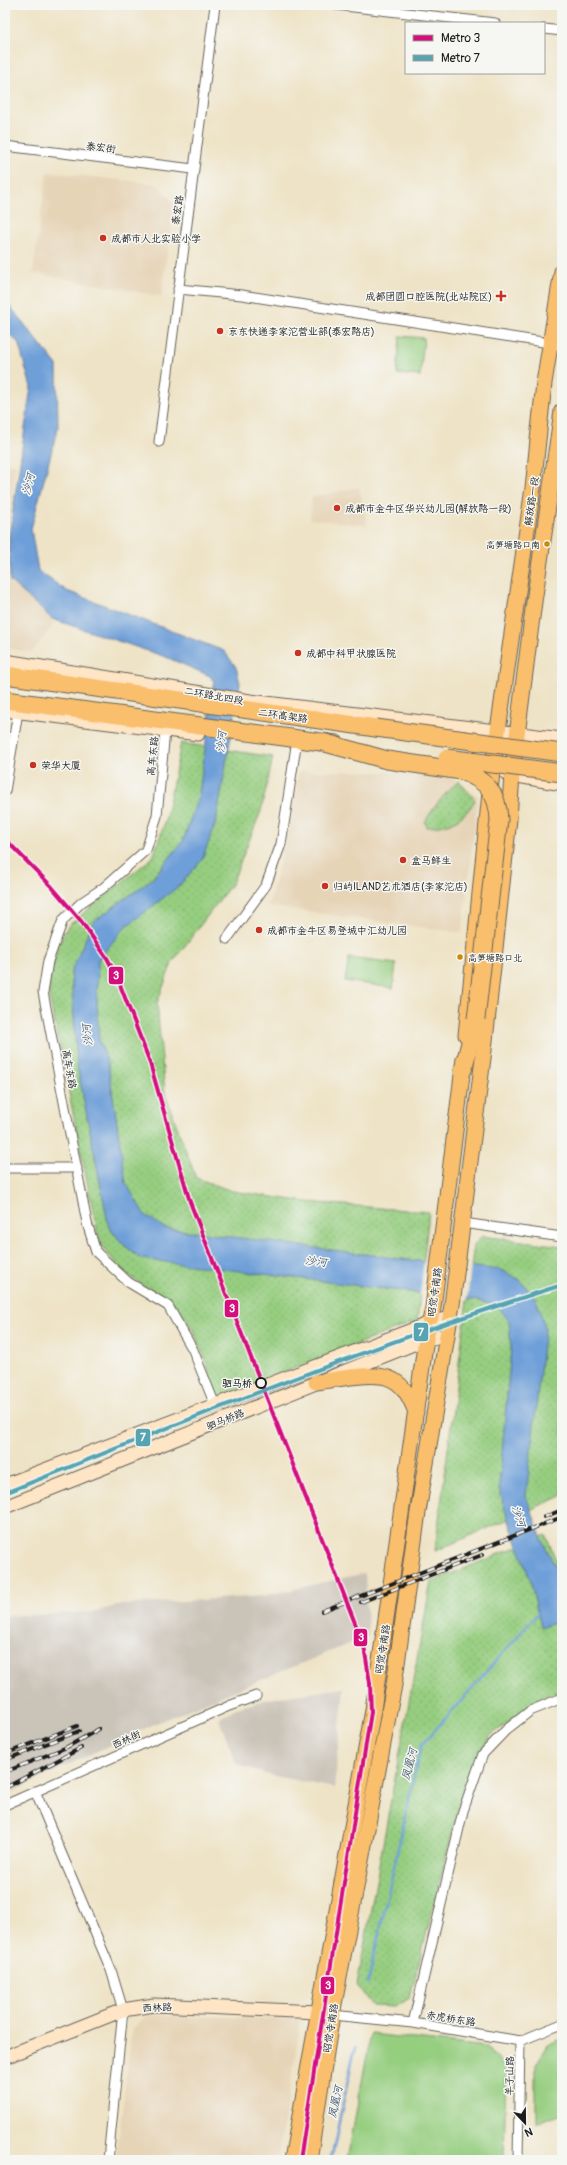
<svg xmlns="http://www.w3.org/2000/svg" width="567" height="2165" font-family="Pangolin,'LXGW WenKai TC',sans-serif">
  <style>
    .built { fill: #e6d4b7 }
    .industrial { fill: #cac3b8 }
    .park { fill: url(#park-dots); stroke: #59754e }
    .garden { fill: #96ce80; stroke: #59754e }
    .water { fill: #6e9fd8; stroke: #455e7a }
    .pier { fill: #eee3c6 }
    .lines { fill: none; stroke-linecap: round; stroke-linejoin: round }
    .stream { stroke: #6e9fd8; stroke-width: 2.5 }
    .street-casing { stroke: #666258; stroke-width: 11 }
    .secondary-casing { stroke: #666258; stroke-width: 15 }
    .primary-casing { stroke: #666258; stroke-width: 17 }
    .highway-casing { stroke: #666258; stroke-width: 19 }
    .street { stroke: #fff; stroke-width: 9 }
    .secondary { stroke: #fde5c5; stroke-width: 13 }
    .primary { stroke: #f9bf6d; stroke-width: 15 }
    .highway { stroke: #f9bf6d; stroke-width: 17 }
    .rail-casing { stroke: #1c1c1c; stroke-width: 4 }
    .rail { stroke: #f6f6f2; stroke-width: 2.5; stroke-dasharray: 8; stroke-linecap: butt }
    .highway-bridge-casing { stroke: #666258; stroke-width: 19; stroke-linecap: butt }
    .highway-bridge { stroke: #f9bf6d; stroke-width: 17 }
    .metro-1-casing { stroke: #f6f6f2; stroke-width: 7 }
    .metro-2-casing { stroke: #f6f6f2; stroke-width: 7 }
    .metro-1 { stroke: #d40f7d; stroke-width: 4 }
    .metro-2 { stroke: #56a4b1; stroke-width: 4 }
    .poi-dot { fill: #c8321e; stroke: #f6f6f2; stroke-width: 1.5 }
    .bus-dot { fill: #cb8a06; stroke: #f6f6f2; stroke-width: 1.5 }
    .stop-dot { fill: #f6f6f2; stroke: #1c1c1c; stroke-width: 2 }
    .labels { text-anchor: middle; stroke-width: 3; stroke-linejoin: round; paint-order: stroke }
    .bus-label { font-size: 9px; fill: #1c1c1c; stroke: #f6f6f2; text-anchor: end }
    .street-label { font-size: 10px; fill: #1c1c1c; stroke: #f6f6f2 }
    .poi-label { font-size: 10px; fill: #1c1c1c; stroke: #f6f6f2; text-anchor: start }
    .stop-label { font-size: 10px; font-weight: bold; fill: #1c1c1c; stroke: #f6f6f2; text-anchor: end }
    .water-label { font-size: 11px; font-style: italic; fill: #415771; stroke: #f6f6f2 }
    .line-badge { stroke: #f6f6f2; stroke-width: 1.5 }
    .badge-label { font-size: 11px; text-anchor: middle; font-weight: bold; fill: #fff }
  </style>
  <defs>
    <pattern id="park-dots" width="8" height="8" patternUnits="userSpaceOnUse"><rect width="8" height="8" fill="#96ce80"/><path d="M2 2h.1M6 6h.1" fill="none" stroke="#81b06e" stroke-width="1.8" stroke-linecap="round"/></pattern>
  </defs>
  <rect width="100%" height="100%" fill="#f6f6f2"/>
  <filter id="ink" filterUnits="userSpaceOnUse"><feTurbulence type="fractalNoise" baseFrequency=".025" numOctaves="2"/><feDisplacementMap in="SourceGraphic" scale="8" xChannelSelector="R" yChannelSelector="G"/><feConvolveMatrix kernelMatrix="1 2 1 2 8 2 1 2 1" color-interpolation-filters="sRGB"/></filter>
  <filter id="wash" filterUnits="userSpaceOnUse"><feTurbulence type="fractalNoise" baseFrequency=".012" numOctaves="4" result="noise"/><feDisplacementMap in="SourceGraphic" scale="16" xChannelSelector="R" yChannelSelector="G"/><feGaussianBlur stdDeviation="0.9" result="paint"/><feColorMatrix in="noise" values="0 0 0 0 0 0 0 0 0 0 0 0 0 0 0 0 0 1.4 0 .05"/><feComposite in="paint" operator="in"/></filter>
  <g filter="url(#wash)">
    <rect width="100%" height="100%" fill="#eee3c6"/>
    <!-- built -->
    <path class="built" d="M 47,172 L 157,184 L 174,204 L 161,296 L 33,273 Z
      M 5,462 L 16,465 L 7,530 L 9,560 L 25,593 L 54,624 L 32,652 L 5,648 Z
      M 359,487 L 367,525 L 310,519 L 312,497 Z
      M 299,771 L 444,773 L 478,796 L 462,933 L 268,906 L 284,848 Z
      M 147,2015 L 301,2019 L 278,2160 L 116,2160 L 132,2029 Z"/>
    <!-- industrial -->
    <path class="industrial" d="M 365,1573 L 368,1636 L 154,1724 L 5,1795 L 5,1616 L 92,1612 L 122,1605 L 264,1596 Z
      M 344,1688 L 334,1788 L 269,1775 L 236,1763 L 219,1719 L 234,1709 L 268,1699 Z"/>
    <!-- park -->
    <path class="park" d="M 181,743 L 273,757 L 261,811 L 232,883 L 172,963 L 157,1003 L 165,1094 L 196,1178 L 232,1191 L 307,1202 L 429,1212 L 417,1321 L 218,1398 C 206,1367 199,1328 174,1304 C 162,1294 148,1289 135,1280 C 119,1270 109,1256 99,1240 L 49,996 L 50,975 L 58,946 L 68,926 L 153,857 L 165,822 Z
      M 459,781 L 475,800 C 465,819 448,827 427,827 L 425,822 C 434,806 445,793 459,781 Z
      M 482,1236 L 562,1246 L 562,1496 L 435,1551 L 474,1245 Z
      M 546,1535 L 558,1565 L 562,1564 L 562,1692 L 549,1694 L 491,1735 L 465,1783 L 410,1998 L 395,2007 L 372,2006 L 357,1985 L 431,1582 Z"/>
    <!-- garden -->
    <path class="garden" d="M 400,336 L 424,338 L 420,376 L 397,374 Z
      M 349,958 L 396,964 L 393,988 L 345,981 Z
      M 371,2034 L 486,2047 L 506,2068 L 504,2160 L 347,2160 Z
      M 562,2039 L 562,2113 L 536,2123 L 536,2064 L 549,2044 Z"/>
    <!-- water -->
    <path class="water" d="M 5,300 L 57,365 L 58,427 L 31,529 L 38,571 L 67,591 L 224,651 L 236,667 L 240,683 L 216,822 L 202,860 L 179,886 L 125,927 L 98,960 L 97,1000 L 99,1040 L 108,1063 L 126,1183 L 144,1214 L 164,1228 L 409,1260 L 502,1270 L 520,1280 L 536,1299 L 545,1327 L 526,1496 L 543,1542 L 558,1572 L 562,1574 L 562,1621 L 541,1627 L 530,1579 L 505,1510 L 499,1487 L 511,1348 L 509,1321 L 498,1306 L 474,1300 L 141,1259 L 124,1245 L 109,1228 L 77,1066 L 71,972 L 93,922 L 152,879 L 183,841 L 199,794 L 214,682 L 210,676 L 166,657 L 52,619 L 10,581 L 9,537 L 31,387 L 18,342 L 5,331 Z"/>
    <!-- pier -->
    <path class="pier" d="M 424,1260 L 471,1265 L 467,1301 L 420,1295 Z"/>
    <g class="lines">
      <!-- stream -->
      <path class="stream" d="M 368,1983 L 421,1746 L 539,1612
        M 331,2160 L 355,2047"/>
    </g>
  </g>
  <g filter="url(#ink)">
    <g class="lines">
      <defs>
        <path id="street" d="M 336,5 L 495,23
          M 544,29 L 562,31
          M 5,146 L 193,169
          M 178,289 L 242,295 L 562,345
          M 159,442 L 215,5
          M 165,731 L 157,816 L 146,850 L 103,888 L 82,902 L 63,920 L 48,961 L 43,992 L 87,1223 L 96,1252 L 128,1282 L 168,1306 L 193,1350 L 215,1405
          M 5,791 L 18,712
          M 227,939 L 266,885 L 281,844 L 296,746
          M 5,1168 L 77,1168
          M 463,1223 L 562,1237
          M 35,1791 L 111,1970 L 123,2010 L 108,2160
          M 5,1805 L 229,1706 L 256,1696
          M 332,2015 L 413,2023 L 520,2041 L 562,2024
          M 413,2023 L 463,1811 L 483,1754 L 506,1730 L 530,1711 L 562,1698
          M 518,2160 L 520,2041"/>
        <path id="secondary" d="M 5,661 L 250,701 L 562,739
          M 5,710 L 198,734
          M 507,774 L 562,784
          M 5,1485 L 430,1323 L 449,1318
          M 5,1507 L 426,1339 L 447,1335
          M 5,2057 L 123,2010 L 154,2005 L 318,2012"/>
        <path id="primary" d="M 466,1035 L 492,772 L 533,488 L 544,383 L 562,271
          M 316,1382 C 335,1380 376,1370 393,1380 C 405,1386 411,1400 416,1412
          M 292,2160 L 373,1710 L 426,1339 L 433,1308 L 464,1059
          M 309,2160 L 332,2015 L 394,1685 L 418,1512 L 452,1305 L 484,1050 L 509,819 L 512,774 L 534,602 L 562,411"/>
        <path id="highway" d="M 5,675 L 376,728
          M 5,700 L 336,744
          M 463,1070 L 476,1019"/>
      </defs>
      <!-- street casing -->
      <use href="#street" class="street-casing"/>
      <!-- secondary casing -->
      <use href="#secondary" class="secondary-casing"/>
      <!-- primary casing -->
      <use href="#primary" class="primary-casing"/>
      <!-- highway casing -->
      <use href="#highway" class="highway-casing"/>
      <!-- street -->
      <use href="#street" class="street"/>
      <!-- secondary -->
      <use href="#secondary" class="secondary"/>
      <!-- primary -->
      <use href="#primary" class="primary"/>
      <!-- highway -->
      <use href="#highway" class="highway"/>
      <defs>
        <path id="rail" d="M 544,1517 L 562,1510
          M 361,1602 L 482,1555
          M 322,1611 L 562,1517
          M 5,1754 L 77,1726
          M 5,1760 L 79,1731
          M 5,1772 L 67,1747 L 99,1729
          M 5,1788 L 81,1748"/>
      </defs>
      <!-- rail casing -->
      <use href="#rail" class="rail-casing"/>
      <!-- rail -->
      <use href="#rail" class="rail"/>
      <defs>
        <path id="highway-bridge" d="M 376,728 L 562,753
          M 322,742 L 387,760 L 462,771 C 487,781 498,793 499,820 L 476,1019
          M 447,758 L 562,773"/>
      </defs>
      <!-- highway-bridge casing -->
      <use href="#highway-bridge" class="highway-bridge-casing"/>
      <!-- highway-bridge -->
      <use href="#highway-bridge" class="highway-bridge"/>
      <defs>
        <path id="metro-1" d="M 5,839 L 52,887 L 81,921 L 107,958 L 117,977 L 149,1060 L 190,1202 L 364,1646 L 370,1683 L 371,1712 L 300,2160"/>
        <path id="metro-2" d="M 5,1493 C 189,1419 373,1344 562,1285"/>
      </defs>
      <!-- metro-1 casing -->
      <use href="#metro-1" class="metro-1-casing"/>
      <!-- metro-2 casing -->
      <use href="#metro-2" class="metro-2-casing"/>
      <!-- metro-1 -->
      <use href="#metro-1" class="metro-1"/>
      <!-- metro-2 -->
      <use href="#metro-2" class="metro-2"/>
    </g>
  </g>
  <!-- markers -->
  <g class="poi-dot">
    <circle cx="103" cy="238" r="4"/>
    <path d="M499 290h4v4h4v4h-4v4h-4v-4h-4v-4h4z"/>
    <circle cx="220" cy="331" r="4"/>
    <circle cx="337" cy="508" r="4"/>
    <circle cx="298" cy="653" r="4"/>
    <circle cx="33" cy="765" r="4"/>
    <circle cx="403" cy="860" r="4"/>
    <circle cx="325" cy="886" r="4"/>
    <circle cx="259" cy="930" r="4"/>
  </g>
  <g class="bus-dot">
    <circle cx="547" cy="544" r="3.5"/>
    <circle cx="460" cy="957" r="3.5"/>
  </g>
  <circle class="stop-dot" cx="261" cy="1383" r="5"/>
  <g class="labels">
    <!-- bus labels -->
    <g class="bus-label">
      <text x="540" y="548">高笋塘路口南</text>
      <text x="468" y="961" text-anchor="start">高笋塘路口北</text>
    </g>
    <!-- street labels -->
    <g class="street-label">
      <text transform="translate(101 147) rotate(7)" y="4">泰宏街</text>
      <text transform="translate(177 210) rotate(-82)" y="4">泰宏路</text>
      <text transform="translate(531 501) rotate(-82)" y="4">解放路一段</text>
      <text transform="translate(214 695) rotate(10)" y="4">二环路北四段</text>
      <text transform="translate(283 715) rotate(8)" y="4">二环高架路</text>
      <text transform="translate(152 756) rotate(-84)" y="4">高车东路</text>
      <text transform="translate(70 1069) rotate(80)" y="4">高车东路</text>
      <text transform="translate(434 1292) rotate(-82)" y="4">昭觉寺南路</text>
      <text transform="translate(225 1419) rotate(-22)" y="4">驷马桥路</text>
      <text transform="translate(382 1649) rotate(-81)" y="4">昭觉寺南路</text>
      <text transform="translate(126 1739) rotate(-24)" y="4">西林街</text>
      <text transform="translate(157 2007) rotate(-2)" y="4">西林路</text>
      <text transform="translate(451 2018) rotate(9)" y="4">赤虎桥东路</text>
      <text transform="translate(330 2028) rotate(-81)" y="4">昭觉寺南路</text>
      <text transform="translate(509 2076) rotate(-89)" y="4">羊子山路</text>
    </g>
    <!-- poi labels -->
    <g class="poi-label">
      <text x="111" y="242">成都市人北实验小学</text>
      <text x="492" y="300" text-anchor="end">成都团圆口腔医院(北站院区)</text>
      <text x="228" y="335">京东快递李家沱营业部(泰宏路店)</text>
      <text x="345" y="512">成都市金牛区华兴幼儿园(解放路一段)</text>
      <text x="306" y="657">成都中科甲状腺医院</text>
      <text x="41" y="769">荣华大厦</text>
      <text x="411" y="864">盒马鲜生</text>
      <text x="333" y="890">归屿ILAND艺术酒店(李家沱店)</text>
      <text x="267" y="934">成都市金牛区易登城中汇幼儿园</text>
    </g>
    <!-- stop labels -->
    <g class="stop-label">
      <text x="252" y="1387">驷马桥</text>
    </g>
    <!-- water labels -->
    <g class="water-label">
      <text transform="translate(28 484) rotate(-76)" y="4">沙河</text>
      <text transform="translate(221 742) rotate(-85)" y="4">沙河</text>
      <text transform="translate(87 1035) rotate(-97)" y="4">沙河</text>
      <text transform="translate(316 1261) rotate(7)" y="4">沙河</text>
      <text transform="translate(519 1516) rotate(72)" y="4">沙河</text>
      <text transform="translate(409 1764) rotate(-76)" y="4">凤凰河</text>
      <text transform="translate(335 2102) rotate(-78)" y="4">凤凰河</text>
    </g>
  </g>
  <g class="line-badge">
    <rect x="108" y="966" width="16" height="19" rx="4" fill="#d40f7d"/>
    <rect x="224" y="1299" width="15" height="19" rx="4" fill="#d40f7d"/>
    <rect x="413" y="1322" width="16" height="20" rx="4" fill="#56a4b1"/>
    <rect x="135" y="1428" width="16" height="19" rx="4" fill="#56a4b1"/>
    <rect x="353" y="1628" width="15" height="19" rx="4" fill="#d40f7d"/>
    <rect x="320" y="1976" width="15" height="19" rx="4" fill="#d40f7d"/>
  </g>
  <g class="badge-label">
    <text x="116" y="979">3</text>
    <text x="232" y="1312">3</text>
    <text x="421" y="1336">7</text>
    <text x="143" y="1441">7</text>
    <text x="361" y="1641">3</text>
    <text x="328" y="1989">3</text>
  </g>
  <!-- margin -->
  <rect width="567" height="2165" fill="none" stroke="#f6f6f2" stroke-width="20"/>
  <!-- legend -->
  <rect x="405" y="22" width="140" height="52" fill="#f6f6f2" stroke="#9f9f9c"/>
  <rect x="413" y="35" width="20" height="6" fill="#d40f7d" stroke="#9f9f9c"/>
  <text x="441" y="42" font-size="12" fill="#1c1c1c">Metro 3</text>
  <rect x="413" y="55" width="20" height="6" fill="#56a4b1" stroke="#9f9f9c"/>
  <text x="441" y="62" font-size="12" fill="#1c1c1c">Metro 7</text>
  <!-- north arrow -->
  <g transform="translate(525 2123) rotate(158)" stroke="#f6f6f2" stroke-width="3" paint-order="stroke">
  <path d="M0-3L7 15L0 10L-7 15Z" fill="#1c1c1c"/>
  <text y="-6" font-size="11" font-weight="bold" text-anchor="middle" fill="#1c1c1c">N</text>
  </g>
</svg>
